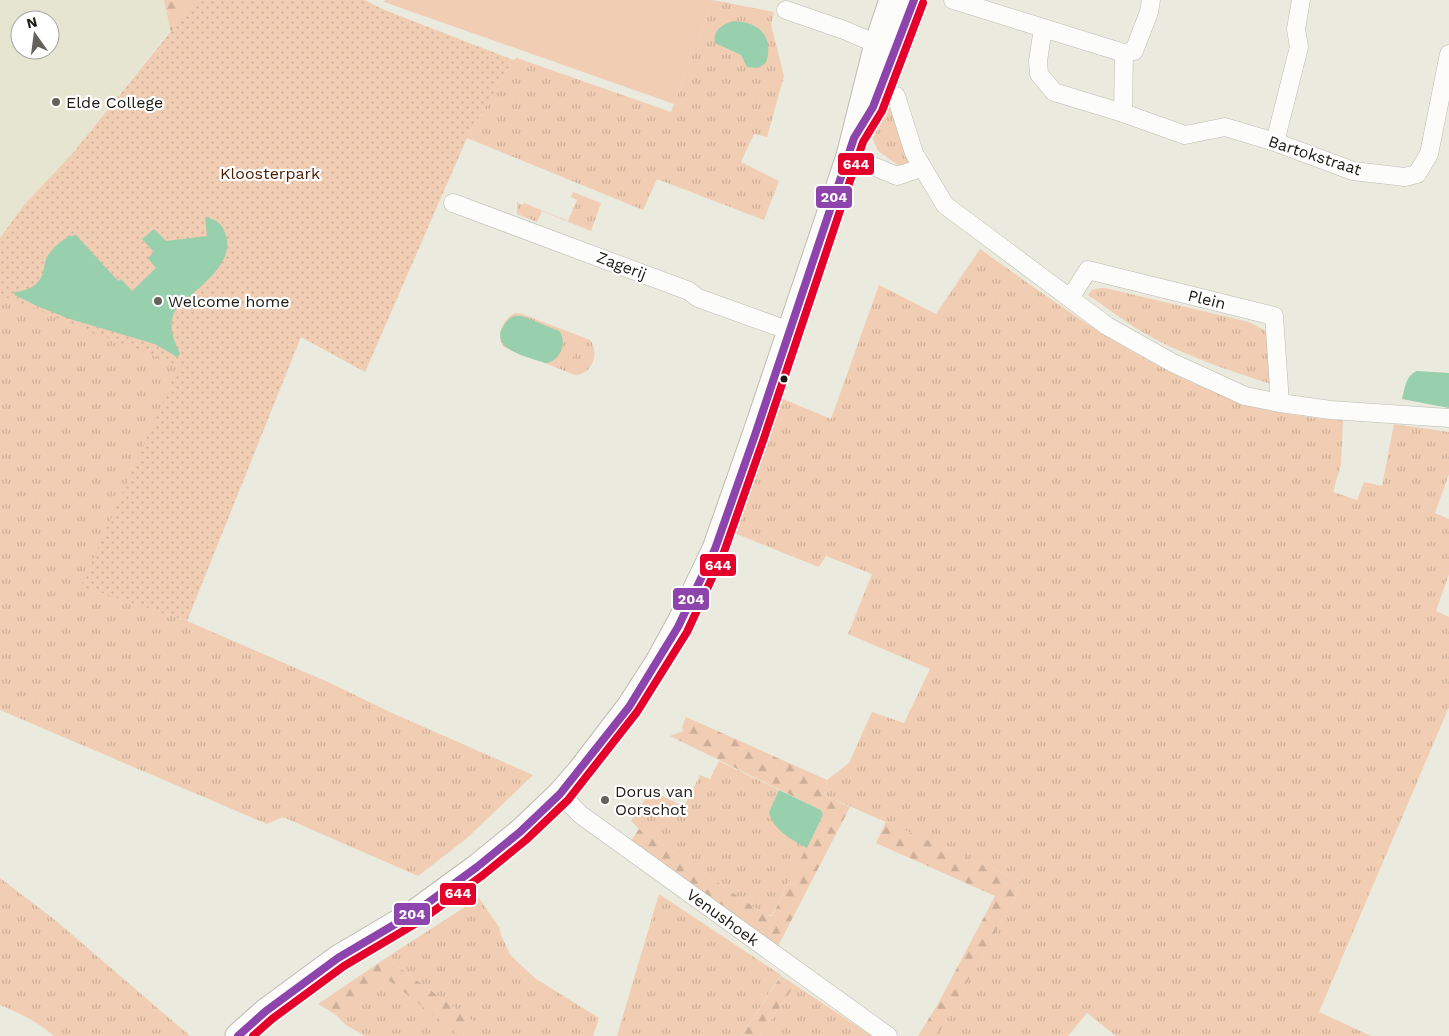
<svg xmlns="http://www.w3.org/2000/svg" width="1449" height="1036" font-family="'Work Sans',sans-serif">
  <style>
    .built { fill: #e6e5d0; fill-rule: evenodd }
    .grass { fill: url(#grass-tufts); fill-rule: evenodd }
    .forest { fill: url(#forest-firs) }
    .park { fill: url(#park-dots) }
    .pitch { fill: #f0cdb3 }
    .water { fill: #98cfac }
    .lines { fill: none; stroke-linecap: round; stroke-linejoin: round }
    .street-casing { stroke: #bcbbb2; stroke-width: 19 }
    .secondary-casing { stroke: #bcbbb2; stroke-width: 27 }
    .street { stroke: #fcfcfa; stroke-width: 18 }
    .secondary { stroke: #fcfcfa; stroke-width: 25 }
    .bus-1-casing { stroke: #fff; stroke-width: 11 }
    .bus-2-casing { stroke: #fff; stroke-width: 11 }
    .bus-1 { stroke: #8e44ad; stroke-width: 8 }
    .bus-2 { stroke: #e4002b; stroke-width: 8 }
    .poi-dot { fill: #64635b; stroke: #fff; stroke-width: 2 }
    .bus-dot { fill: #1c1b14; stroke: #fff; stroke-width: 2 }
    .labels { text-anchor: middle; stroke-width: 4.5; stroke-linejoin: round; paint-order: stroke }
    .poi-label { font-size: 16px; fill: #1c1b14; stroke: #fff; text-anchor: start }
    .street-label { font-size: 16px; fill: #1c1b14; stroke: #fff }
    .park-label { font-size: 16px; fill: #471b00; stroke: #fff }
    .line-badge { stroke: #fff; stroke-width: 2 }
    .badge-label { font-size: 14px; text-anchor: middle; font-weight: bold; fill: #fff }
  </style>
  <defs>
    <pattern id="grass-tufts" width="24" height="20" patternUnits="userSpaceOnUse" patternTransform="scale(1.25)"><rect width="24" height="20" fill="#f0cdb3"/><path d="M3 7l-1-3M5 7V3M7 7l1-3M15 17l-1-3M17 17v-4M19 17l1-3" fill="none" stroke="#cdaf99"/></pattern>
    <pattern id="forest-firs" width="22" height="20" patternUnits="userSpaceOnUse" patternTransform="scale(1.25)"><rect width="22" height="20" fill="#f0cdb3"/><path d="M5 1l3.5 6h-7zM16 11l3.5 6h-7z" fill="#cdaf99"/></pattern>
    <pattern id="park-dots" width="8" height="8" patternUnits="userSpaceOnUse" patternTransform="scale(1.25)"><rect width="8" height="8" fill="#f0cdb3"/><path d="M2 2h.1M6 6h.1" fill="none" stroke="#cdaf99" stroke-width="1.8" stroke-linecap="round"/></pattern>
  </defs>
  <rect width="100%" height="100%" fill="#ebeade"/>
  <!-- built -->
  <path class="built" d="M 0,0 L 193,0 L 72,154 L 0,241 ZM 20,20 L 50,20 L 50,50 L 20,50 Z"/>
  <!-- grass -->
  <path class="grass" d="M 713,0 L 774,12 L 771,25 L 784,76 L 767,137 L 754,134 L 741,162 L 779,181 L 764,220 L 657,179 L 643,210 L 467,138 L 513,60 L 517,58 L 671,112 ZM 715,43 L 766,63 L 744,61 L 741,55 Z
    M 889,89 L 911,164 L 908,172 L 878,151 L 873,139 Z
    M 573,192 L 601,203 L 591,231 L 542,211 L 537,222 L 517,214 L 517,202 L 523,205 L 524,203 L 568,221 L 577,200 L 571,197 Z
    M 980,249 C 1087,325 1206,416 1343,420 L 1341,464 L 1333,492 L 1357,500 L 1364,482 L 1382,486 L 1394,424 L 1449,432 L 1449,474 L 1435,513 L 1449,519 L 1449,574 L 1436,611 L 1449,617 L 1449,707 L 1319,1012 L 1371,1036 L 1116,1036 L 1087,1013 L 1068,1036 L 937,1036 L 1014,899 L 1021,881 L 824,795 L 827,780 L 849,763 L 872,712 L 904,723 L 930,669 L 848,634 L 872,574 L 826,556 L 819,567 L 734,533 L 783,399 L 831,419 L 879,285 L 936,314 Z
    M 0,279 L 179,366 L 104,593 L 187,621 L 328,682 L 392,713 L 533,775 L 466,839 L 418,876 L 283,817 L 267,824 L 0,710 Z
    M 1100,288 L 1105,288 L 1249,322 L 1266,331 L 1271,384 C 1225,369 1181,355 1139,330 C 1121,319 1105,306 1088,295 L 1092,290 Z
    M 516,313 L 522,314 L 590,340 C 600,353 592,375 575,375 L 504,347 C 495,335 503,318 516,313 ZM 581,342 L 585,347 L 562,365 L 558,361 ZM 506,348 L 554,361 L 545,363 Z
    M 719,761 L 779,790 L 769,812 L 784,834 L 807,848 L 772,915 L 767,916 L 639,829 L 631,821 L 651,790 L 684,807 L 700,775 L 710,779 Z
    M 0,878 L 55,920 L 190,1036 L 54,1036 C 38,1022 20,1013 0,1005 Z
    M 659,894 L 781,975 L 741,1036 L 617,1036 Z
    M 479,898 L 499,927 L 501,935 L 511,956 L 536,979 L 599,1018 L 593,1036 L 463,1036 L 473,1021 L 386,958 Z
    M 386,977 L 460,1036 L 365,1036 L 346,1025 L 335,1014 Z
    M 795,985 L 872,1036 L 760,1036 Z"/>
  <!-- forest -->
  <path class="forest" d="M 164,0 L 209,0 L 171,33 Z
    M 686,717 L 827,780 L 824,795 L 850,807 L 778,946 L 629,844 L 639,829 L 767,916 L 772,916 L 823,815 L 821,810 L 670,736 L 683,731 L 682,727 Z
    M 886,822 L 1021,881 L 1014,899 L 937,1036 L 918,1036 L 939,1002 L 995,896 L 876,843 Z
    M 386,958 L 473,1021 L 463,1036 L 460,1036 L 386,978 L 335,1014 L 318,1004 Z
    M 781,976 L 795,985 L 760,1036 L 741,1036 Z"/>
  <!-- park -->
  <path class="park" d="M 196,0 L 365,0 L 382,9 L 513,60 L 467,138 L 365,372 L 301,337 L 187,621 L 81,586 L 179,366 L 0,295 L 0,238 L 25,204 L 72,154 Z"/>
  <!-- pitch -->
  <path class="pitch" d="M 385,0 L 713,0 L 674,104 L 384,2 Z
    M 581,342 L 585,347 L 562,366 L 558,360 Z"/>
  <!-- water -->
  <path class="water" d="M 734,21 C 760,22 774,37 766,63 L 758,68 L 747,67 L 741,55 L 715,43 C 712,30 723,24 734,21 Z
    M 205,217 C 215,219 222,223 225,233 C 236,260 205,282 187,299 C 183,303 176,308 174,313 C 168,328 174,340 180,354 L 177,357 L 155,344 L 70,319 L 37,306 L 15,295 L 14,292 C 27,291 39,286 43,273 C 45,266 44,261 49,254 C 54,246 62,241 70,235 L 72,237 L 75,234 L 118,281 L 121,279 L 132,291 L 156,268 L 148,258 L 154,252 L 142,239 L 154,229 L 166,241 L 207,236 Z
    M 514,316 L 522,316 L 559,331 C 568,342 560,362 545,363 C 532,358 494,351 501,331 C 504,324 507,319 514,316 Z
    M 1417,371 L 1449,373 L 1449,408 L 1402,399 C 1405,388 1406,375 1417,371 Z
    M 779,790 L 821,810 L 823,815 L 807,848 C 791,839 774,831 769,812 Z"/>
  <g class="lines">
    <defs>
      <path id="street" d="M 953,0 L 1124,53 L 1123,113
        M 786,10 L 844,30 L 877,44 L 881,53
        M 1043,28 L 1038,61 L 1039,74 L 1054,92 L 1123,113 L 1185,135 L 1225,127 L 1275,142 L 1353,171 L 1405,177 L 1417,174 L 1429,154 L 1449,54
        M 1124,53 L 1134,51 L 1149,12 L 1151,0
        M 896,96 L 914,153 L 945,205 L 1107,326 L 1173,363 L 1245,396 L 1280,403 L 1331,410 L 1449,418
        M 1275,142 L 1299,47 L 1296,29 L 1301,0
        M 849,156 L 897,176 L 921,168
        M 453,203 L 689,291 L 698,298 L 790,331
        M 1070,298 L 1088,270 L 1274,316 L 1280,403
        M 560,794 L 581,815 L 888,1036"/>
      <path id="secondary" d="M 874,104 L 888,71 L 914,0
        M 238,1036 L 266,1011 L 338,958 L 414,913 L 477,867 L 520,832 L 560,794 L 580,771 L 629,707 L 658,662 L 681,620 L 715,549 L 755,435 L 849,156 L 877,44 L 892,0"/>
    </defs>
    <!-- street casing -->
    <use href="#street" class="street-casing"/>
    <!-- secondary casing -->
    <use href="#secondary" class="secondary-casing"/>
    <!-- street -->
    <use href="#street" class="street"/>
    <!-- secondary -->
    <use href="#secondary" class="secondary"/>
    <defs>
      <path id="bus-1" d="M 238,1036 L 266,1011 L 338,958 L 414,913 L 477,867 L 520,832 L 560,794 L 629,707 L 678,627 L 715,549 L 755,435 L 854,138 L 873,107 L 914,0"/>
      <path id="bus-2" d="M 253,1036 L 272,1019 L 344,966 L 420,921 L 483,875 L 526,840 L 568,800 L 637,712 L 687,632 L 724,552 L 764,438 L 863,142 L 882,111 L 923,3"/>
    </defs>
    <!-- bus-1 casing -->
    <use href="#bus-1" class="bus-1-casing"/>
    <!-- bus-2 casing -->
    <use href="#bus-2" class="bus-2-casing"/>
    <!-- bus-1 -->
    <use href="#bus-1" class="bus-1"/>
    <!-- bus-2 -->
    <use href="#bus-2" class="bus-2"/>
  </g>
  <!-- markers -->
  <g class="poi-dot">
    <circle cx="56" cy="102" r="5"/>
    <circle cx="158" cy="301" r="5"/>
    <circle cx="605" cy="800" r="5"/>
  </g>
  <circle class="bus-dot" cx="784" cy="379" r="4.5"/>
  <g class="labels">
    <!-- poi labels -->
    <g class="poi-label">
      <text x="66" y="108">Elde College</text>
      <text x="168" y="307">Welcome home</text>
      <text x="615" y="797">Dorus van<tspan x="615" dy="18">Oorschot</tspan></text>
    </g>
    <!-- street labels -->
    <g class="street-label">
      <text transform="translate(1315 155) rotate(18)" y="6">Bartokstraat</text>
      <text transform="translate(622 265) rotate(21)" y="6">Zagerij</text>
      <text transform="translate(1207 299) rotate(14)" y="6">Plein</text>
      <text transform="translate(723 917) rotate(36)" y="6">Venushoek</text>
    </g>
    <!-- park labels -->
    <g class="park-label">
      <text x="270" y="179">Kloosterpark</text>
    </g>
  </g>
  <g class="line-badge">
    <rect x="837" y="152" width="38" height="24" rx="5" fill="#e4002b"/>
    <rect x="815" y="185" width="38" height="24" rx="5" fill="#8e44ad"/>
    <rect x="699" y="553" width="38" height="24" rx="5" fill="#e4002b"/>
    <rect x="672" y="587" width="38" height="24" rx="5" fill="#8e44ad"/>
    <rect x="439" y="882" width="38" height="24" rx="5" fill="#e4002b"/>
    <rect x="393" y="902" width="38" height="24" rx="5" fill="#8e44ad"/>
  </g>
  <g class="badge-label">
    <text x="856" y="169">644</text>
    <text x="834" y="202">204</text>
    <text x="718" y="570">644</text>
    <text x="691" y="604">204</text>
    <text x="458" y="898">644</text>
    <text x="412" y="919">204</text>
  </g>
  <!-- north arrow -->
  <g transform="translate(35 35) rotate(346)"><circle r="24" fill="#ffffff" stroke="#a4a4a1"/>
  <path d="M0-4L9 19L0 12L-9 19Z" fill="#64635b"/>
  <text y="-8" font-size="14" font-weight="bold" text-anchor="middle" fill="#1c1b14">N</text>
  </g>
</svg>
